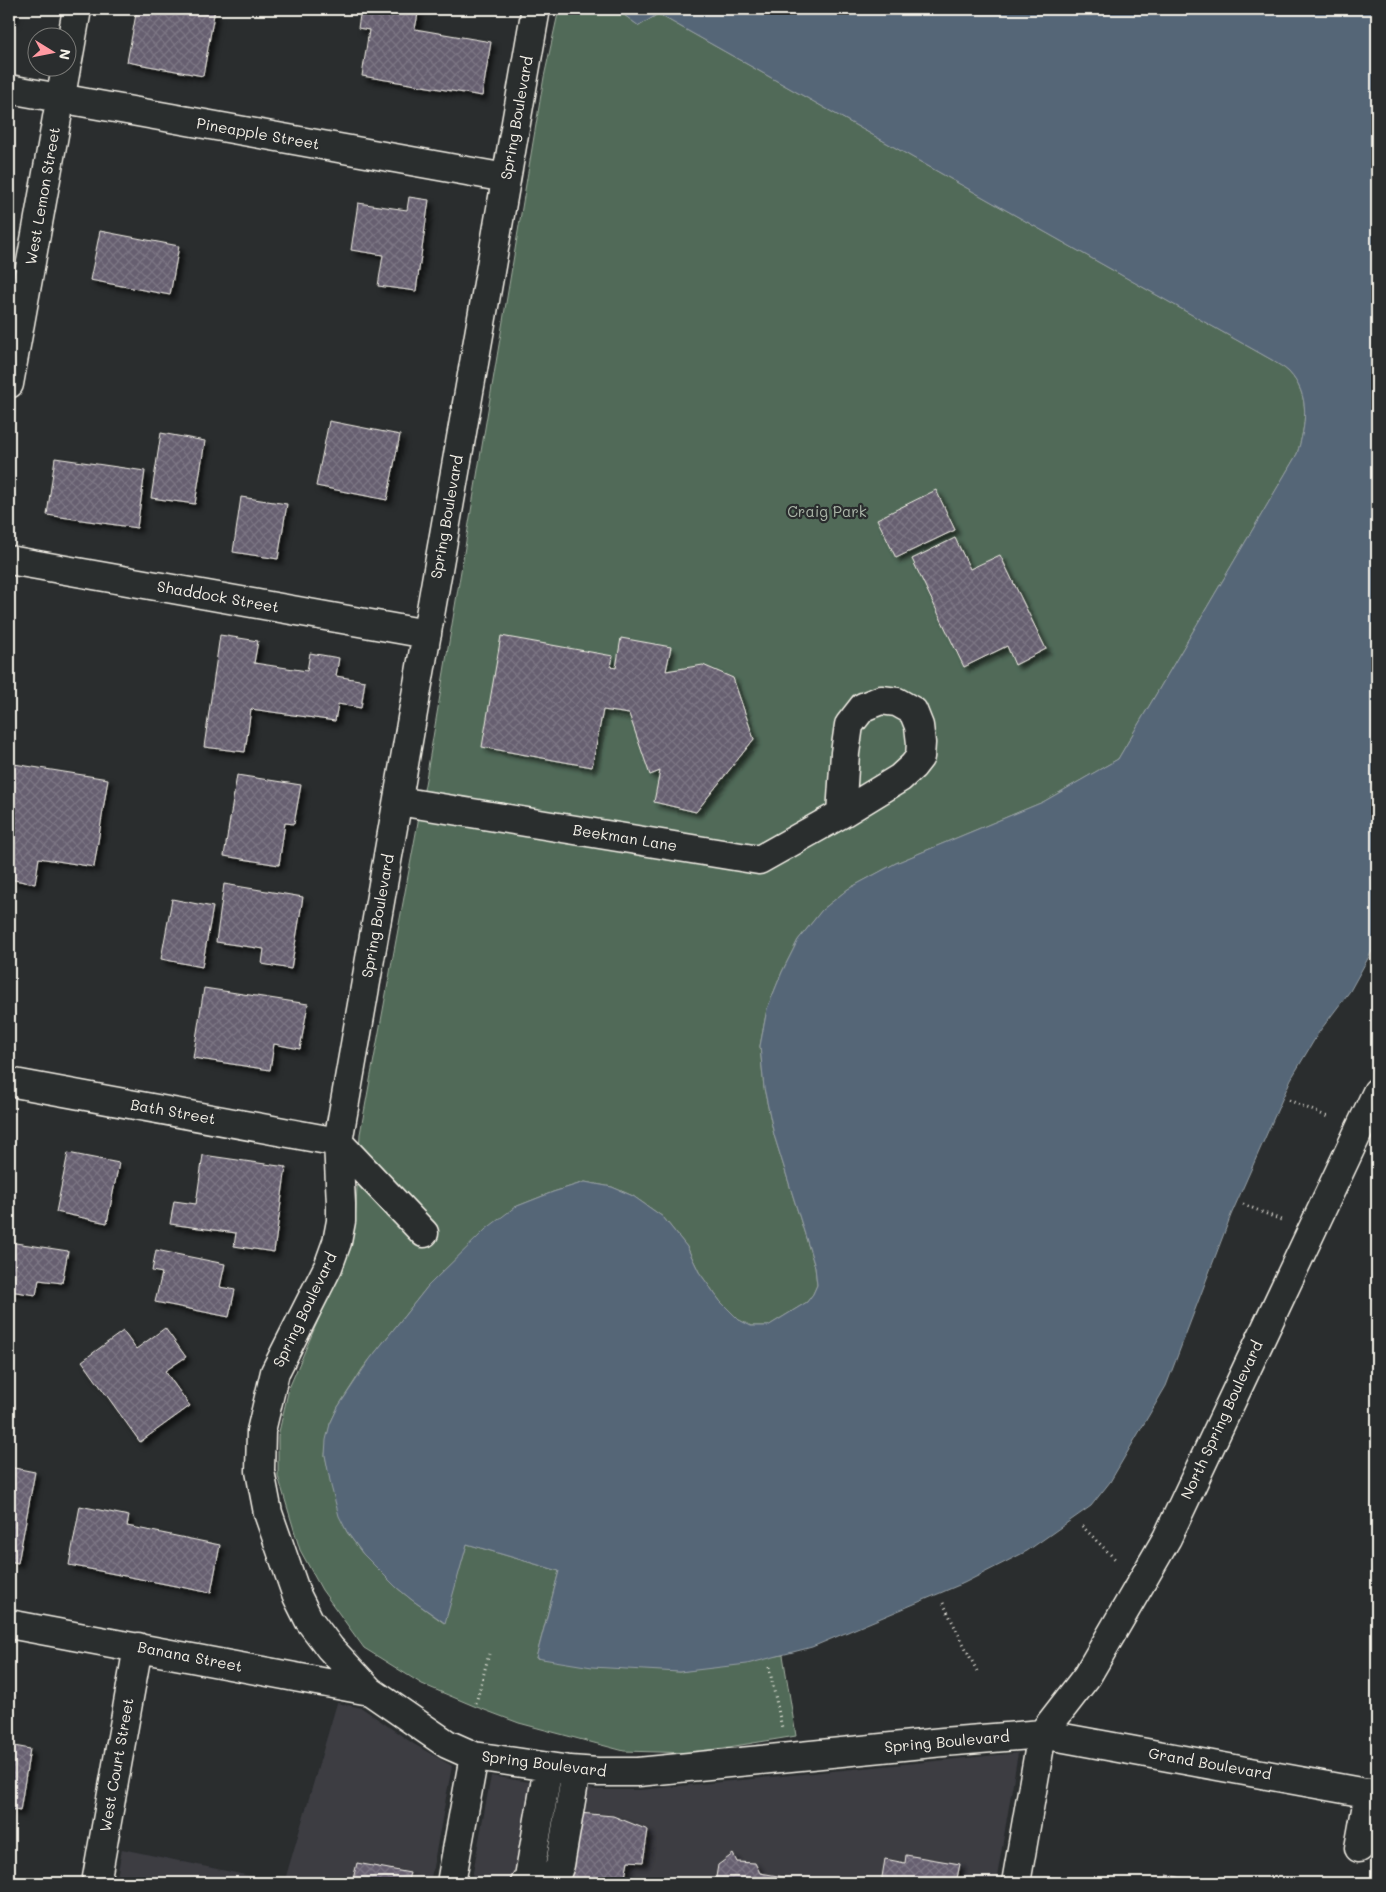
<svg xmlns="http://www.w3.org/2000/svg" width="1386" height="1892" font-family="Mali,sans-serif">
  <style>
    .built { fill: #3c3c42 }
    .park { fill: #516b59; stroke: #a2aea0 }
    .water { fill: #567; stroke: #959ea4 }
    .building { fill: url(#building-cross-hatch); stroke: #f4f1e8; filter: url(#shadow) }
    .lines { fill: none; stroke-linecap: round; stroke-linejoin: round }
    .minor-casing { stroke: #f4f1e8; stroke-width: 31 }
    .path { stroke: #f4f1e8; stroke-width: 3; stroke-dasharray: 1 4; stroke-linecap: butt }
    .minor { stroke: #2a2d2e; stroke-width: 28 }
    .labels { text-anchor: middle; stroke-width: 4.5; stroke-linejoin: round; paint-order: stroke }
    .street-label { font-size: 15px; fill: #f4f1e8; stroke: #2a2d2e }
    .park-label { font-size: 15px; fill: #abb5a8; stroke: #2a2d2e }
  </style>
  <defs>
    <pattern id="building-cross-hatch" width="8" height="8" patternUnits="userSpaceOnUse" patternTransform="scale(1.25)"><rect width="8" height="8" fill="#665f70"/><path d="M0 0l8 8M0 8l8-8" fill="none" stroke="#7c7684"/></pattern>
    <filter id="shadow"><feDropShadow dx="4.5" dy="4.5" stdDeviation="2.5" flood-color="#0009"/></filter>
  </defs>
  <rect width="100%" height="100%" fill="#2a2d2e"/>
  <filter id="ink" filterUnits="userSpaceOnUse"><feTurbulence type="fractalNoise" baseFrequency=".02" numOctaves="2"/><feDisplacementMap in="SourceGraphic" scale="10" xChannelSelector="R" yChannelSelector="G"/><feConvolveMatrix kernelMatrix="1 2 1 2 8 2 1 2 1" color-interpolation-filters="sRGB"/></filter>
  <g filter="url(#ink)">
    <!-- built -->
    <path class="built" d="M 337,1703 L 362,1708 L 412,1743 L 452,1766 L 430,1883 L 116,1883 L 122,1849 L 284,1883 Z
      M 1018,1753 L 996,1883 L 471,1883 L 491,1776 L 569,1788 L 599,1790 L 639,1790 Z"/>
    <!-- park -->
    <path class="park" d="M 559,9 L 616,9 L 639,26 L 658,14 L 1272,360 C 1277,364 1284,367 1289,372 C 1311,396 1306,425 1297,454 L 1118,759 L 1043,802 L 896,863 L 848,889 L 822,910 L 798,940 L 782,972 L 767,1009 L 760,1046 L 764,1088 L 774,1135 L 815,1267 L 817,1285 L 813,1294 L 807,1302 L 768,1326 L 751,1326 L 739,1320 L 720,1301 L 699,1272 L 687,1247 L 663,1217 L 633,1196 L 612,1187 L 585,1182 L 553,1192 L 515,1207 L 463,1252 L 428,1286 L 363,1368 L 338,1407 L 330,1424 L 325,1455 L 337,1507 L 347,1532 L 363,1554 L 396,1587 L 412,1600 L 444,1623 L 467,1544 L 559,1571 L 536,1658 L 679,1672 L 783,1655 L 796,1736 L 692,1753 L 624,1751 L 519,1723 L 474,1706 L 422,1684 L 364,1648 L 322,1590 L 300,1550 L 278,1476 L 278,1436 L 289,1388 L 331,1290 L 355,1223 L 360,1134 L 426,779 L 544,77 Z"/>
    <!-- water -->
    <path class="water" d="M 616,9 L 1377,9 L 1377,942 L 1350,991 L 1319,1032 L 1291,1079 L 1231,1215 L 1166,1386 L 1110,1482 L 1091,1506 L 1027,1551 L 964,1583 L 812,1647 L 747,1664 L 679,1672 L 592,1667 L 536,1658 L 559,1571 L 467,1544 L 445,1623 L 412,1600 L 396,1587 L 363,1554 L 347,1532 L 339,1516 L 331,1486 L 325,1455 L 326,1440 L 330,1424 L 338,1407 L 370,1359 L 428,1286 L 486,1229 L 515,1207 L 553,1192 L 585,1182 L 612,1187 L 633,1196 L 663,1217 L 687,1247 L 699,1272 L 720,1301 L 739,1320 L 751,1326 L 768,1326 L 807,1302 L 813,1294 L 817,1285 L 815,1267 L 774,1135 L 764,1088 L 760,1046 L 767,1009 L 782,972 L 798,940 L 822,910 L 848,889 L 896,863 L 1043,802 L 1118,759 L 1297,454 C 1306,425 1311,396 1289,372 C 1284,367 1277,364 1272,360 L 658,14 L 639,26 Z"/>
    <!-- building -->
    <path class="building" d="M 9,9 L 14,9 L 12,20 L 9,19 Z
      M 137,9 L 215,9 L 203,76 L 127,62 Z
      M 361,9 L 419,9 L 415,29 L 491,42 L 482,96 L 362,76 L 369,30 L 358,28 Z
      M 409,197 L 429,200 L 416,291 L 378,286 L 383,255 L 351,250 L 358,203 L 407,210 Z
      M 100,231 L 179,246 L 170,295 L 90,280 Z
      M 329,421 L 400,435 L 387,500 L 316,486 Z
      M 161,433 L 205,441 L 195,504 L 151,498 Z
      M 55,458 L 145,471 L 137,528 L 47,515 Z
      M 936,490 L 955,530 L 896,558 L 877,519 Z
      M 241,497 L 287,504 L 278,559 L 233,552 Z
      M 955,538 L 970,569 L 1000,555 L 1046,649 L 1015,665 L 1007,646 L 964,667 L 912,559 Z
      M 220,635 L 258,641 L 254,663 L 307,671 L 310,653 L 339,658 L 336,676 L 365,681 L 361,708 L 338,704 L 335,721 L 251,709 L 245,752 L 204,747 Z
      M 501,636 L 613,656 L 611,667 L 616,668 L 621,638 L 671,647 L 666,671 L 703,665 L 733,678 L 754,739 L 696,812 L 654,802 L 660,771 L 650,775 L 629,714 L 603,710 L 592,767 L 482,747 Z
      M 14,764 L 108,779 L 94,867 L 39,858 L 35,884 L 9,879 L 9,795 Z
      M 237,775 L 301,785 L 294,824 L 285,823 L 279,865 L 224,856 Z
      M 224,884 L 303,897 L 291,969 L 262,964 L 264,949 L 216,942 Z
      M 172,899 L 213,907 L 202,967 L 161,959 Z
      M 204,988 L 308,1004 L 300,1049 L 274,1044 L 270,1070 L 193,1058 Z
      M 68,1153 L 119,1163 L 107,1223 L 56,1212 Z
      M 203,1155 L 286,1167 L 274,1252 L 234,1246 L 236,1233 L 170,1224 L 174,1201 L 196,1204 Z
      M 9,1242 L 68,1251 L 62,1283 L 39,1280 L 36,1295 L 9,1291 Z
      M 156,1250 L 225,1264 L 220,1287 L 235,1290 L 229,1317 L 155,1302 L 162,1273 L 152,1271 Z
      M 165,1328 L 186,1357 L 165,1371 L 190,1406 L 140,1442 L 82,1361 L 123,1331 L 136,1349 Z
      M 9,1467 L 35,1472 L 18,1563 L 9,1561 Z
      M 80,1506 L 129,1516 L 127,1526 L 220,1545 L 211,1593 L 69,1565 Z
      M 9,1745 L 30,1749 L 20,1811 L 9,1809 Z
      M 556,1811 L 613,1816 L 648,1830 L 643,1862 L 628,1861 L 624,1883 L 556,1883 Z
      M 733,1854 L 737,1862 L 755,1863 L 760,1873 L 784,1877 L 783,1883 L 715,1883 L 718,1865 Z
      M 906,1855 L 960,1864 L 956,1883 L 881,1883 L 885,1859 L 905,1863 Z
      M 357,1863 L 410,1873 L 407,1883 L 352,1883 Z
      M 1167,1875 L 1198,1881 L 1199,1877 L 1235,1883 L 1165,1883 Z"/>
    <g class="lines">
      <defs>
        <path id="minor" d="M 534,9 L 535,14 L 338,1142 L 341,1204 L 341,1221 L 337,1242 L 328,1267 L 275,1372 L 261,1431 L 260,1471 L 268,1513 L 297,1596 L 309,1620 L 330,1648 L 370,1691 L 447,1744 L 474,1756 L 570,1770 L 598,1772 L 638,1772 L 943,1742 L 1042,1734 L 1377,1795
          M 68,60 L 77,9
          M 9,89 L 506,178
          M 9,384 L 66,68
          M 9,560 L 427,634
          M 398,801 L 759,860 L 841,814 L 900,778 L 913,766 L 920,757 L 921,743 L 919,726 L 913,711 L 897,702 L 881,700 L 863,707 L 849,725 L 845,753 L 841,814
          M 9,1082 L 338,1142 L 424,1233
          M 9,1624 L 370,1691
          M 1359,1848 L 1369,1793
          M 96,1883 L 138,1647
          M 451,1883 L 474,1756
          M 525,1883 L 529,1877 L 548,1767
          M 553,1883 L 560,1865 L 576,1771
          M 1016,1883 L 1042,1734 L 1087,1676 L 1167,1538 L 1377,1092"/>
      </defs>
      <!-- minor casing -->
      <use href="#minor" class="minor-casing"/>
      <!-- path -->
      <path class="path" d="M 1289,1100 L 1330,1118
        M 1243,1204 L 1281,1220
        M 1082,1526 L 1117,1561
        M 943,1603 L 977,1671
        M 769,1667 L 782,1728
        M 476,1703 L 489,1654"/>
      <!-- minor -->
      <use href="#minor" class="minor"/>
    </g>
  </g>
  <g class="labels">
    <!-- street labels -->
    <g class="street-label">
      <text transform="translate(517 118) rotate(-80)" y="5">Spring Boulevard</text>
      <text transform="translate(258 134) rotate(10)" y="5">Pineapple Street</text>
      <text transform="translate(43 196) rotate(-80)" y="5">West Lemon Street</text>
      <text transform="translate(447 517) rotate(-80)" y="5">Spring Boulevard</text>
      <text transform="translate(218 597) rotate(10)" y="5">Shaddock Street</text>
      <text transform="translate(625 838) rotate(9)" y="5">Beekman Lane</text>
      <text transform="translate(378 916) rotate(-80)" y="5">Spring Boulevard</text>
      <text transform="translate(173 1112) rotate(10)" y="5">Bath Street</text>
      <text transform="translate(305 1310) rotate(-64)" y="5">Spring Boulevard</text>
      <text transform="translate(1222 1420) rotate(-65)" y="5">North Spring Boulevard</text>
      <text transform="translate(190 1657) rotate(11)" y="5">Banana Street</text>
      <text transform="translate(947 1742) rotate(-5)" y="5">Spring Boulevard</text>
      <text transform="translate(544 1764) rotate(7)" y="5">Spring Boulevard</text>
      <text transform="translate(1210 1764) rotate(10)" y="5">Grand Boulevard</text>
      <text transform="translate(117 1765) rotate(-80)" y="5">West Court Street</text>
    </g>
    <!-- park labels -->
    <g class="park-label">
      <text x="827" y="517">Craig Park</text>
    </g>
  </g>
  <!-- margin -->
  <rect width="1386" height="1892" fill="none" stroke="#2a2d2e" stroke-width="30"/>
  <rect x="15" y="15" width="1356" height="1862" fill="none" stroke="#f4f1e8" stroke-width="2" filter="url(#ink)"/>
  <!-- north arrow -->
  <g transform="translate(52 52) rotate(100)"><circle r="24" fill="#2a2d2e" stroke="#7b7b78"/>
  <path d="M0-4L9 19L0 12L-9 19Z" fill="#ff9aa2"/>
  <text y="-8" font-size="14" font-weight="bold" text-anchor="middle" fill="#f4f1e8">N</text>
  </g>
</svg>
